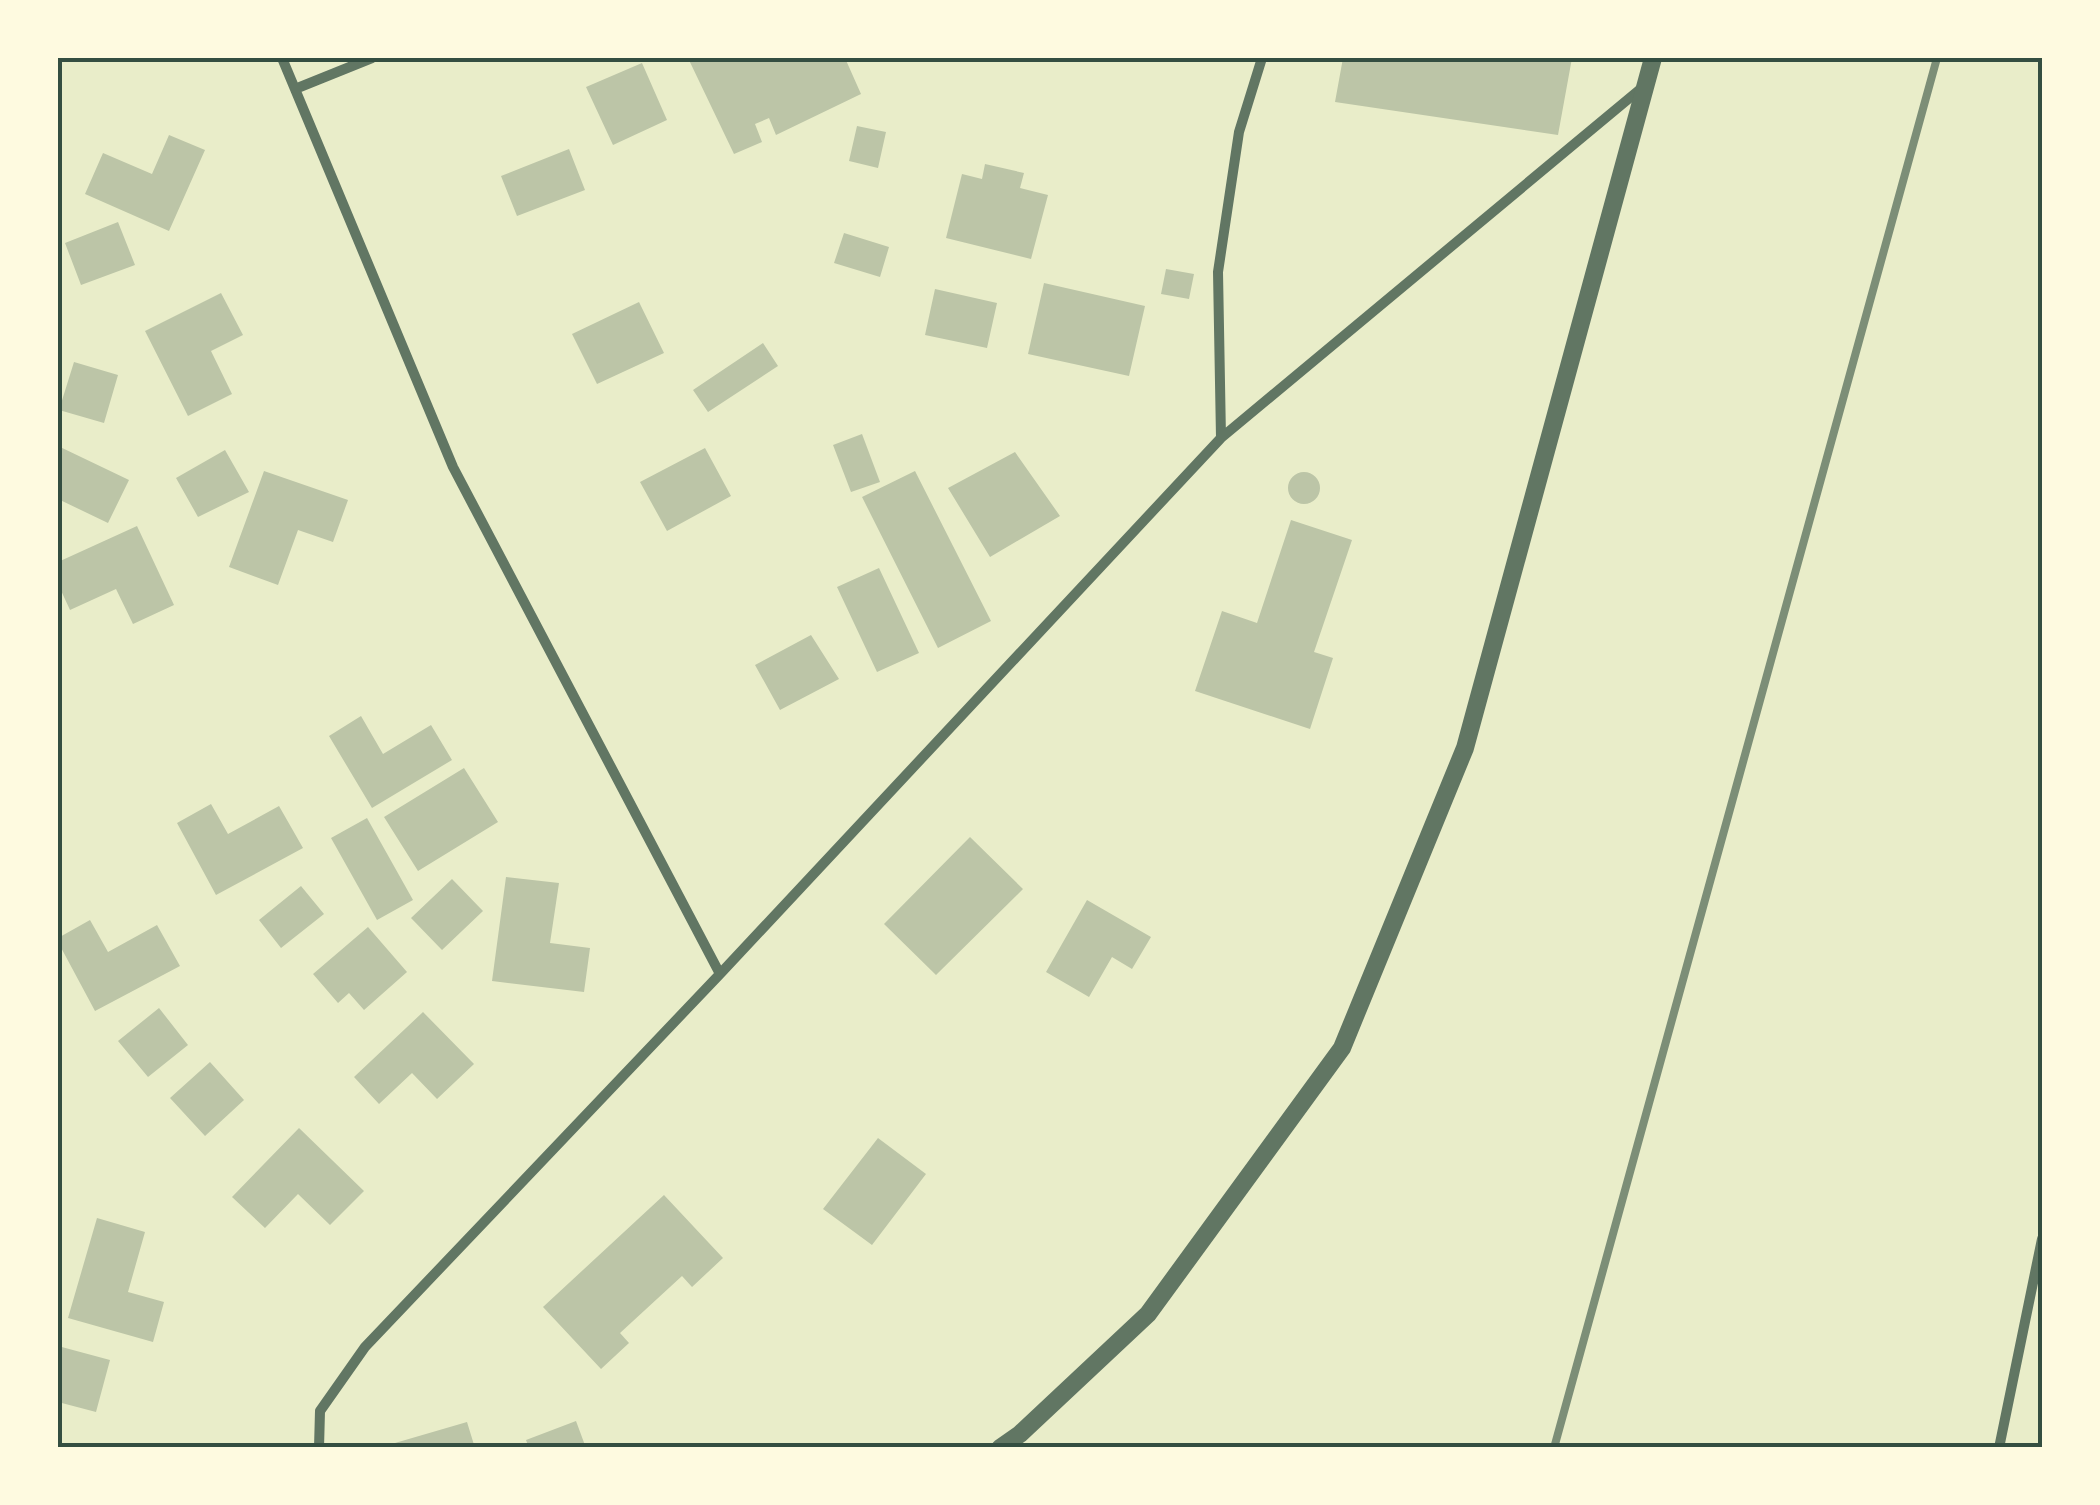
<svg xmlns="http://www.w3.org/2000/svg" width="2100" height="1505" font-family="'Open Sans',sans-serif">
  <style>
    .building { fill: #bcc5a7 }
    .lines { fill: none; stroke-linecap: round; stroke-linejoin: round }
    .minor { stroke: #617663; stroke-width: 10 }
    .tertiary { stroke: #617663; stroke-width: 18 }
    .rail { stroke: #7c8e77; stroke-width: 8 }
    .neatline { fill: none; stroke: #344e41; stroke-width: 4 }
  </style>
  <rect width="100%" height="100%" fill="#e9edc9"/>
  <!-- building -->
  <path class="building" d="M 688,58 L 845,58 L 861,94 L 776,135 L 769,118 L 755,124 L 762,142 L 734,154 Z
    M 1343,58 L 1572,58 L 1558,135 L 1335,102 Z
    M 642,63 L 667,120 L 613,145 L 586,87 Z
    M 857,126 L 886,132 L 878,168 L 849,161 Z
    M 169,135 L 205,150 L 169,231 L 85,194 L 103,153 L 152,174 Z
    M 569,149 L 585,190 L 517,216 L 501,176 Z
    M 985,164 L 1024,173 L 1020,188 L 1048,195 L 1031,259 L 946,238 L 962,174 L 982,179 Z
    M 118,222 L 135,265 L 81,285 L 65,243 Z
    M 844,233 L 889,247 L 880,277 L 834,263 Z
    M 1166,269 L 1194,274 L 1189,299 L 1161,294 Z
    M 1044,283 L 1145,306 L 1129,376 L 1028,354 Z
    M 935,289 L 997,303 L 987,348 L 925,335 Z
    M 221,293 L 243,335 L 211,351 L 232,394 L 188,416 L 145,331 Z
    M 639,302 L 664,353 L 597,384 L 572,334 Z
    M 763,343 L 778,366 L 708,412 L 693,390 Z
    M 74,362 L 118,375 L 104,423 L 59,410 Z
    M 862,434 L 880,482 L 851,492 L 833,445 Z
    M 58,446 L 129,480 L 108,523 L 58,499 Z
    M 705,448 L 731,496 L 667,531 L 640,482 Z
    M 225,450 L 249,492 L 198,517 L 176,478 Z
    M 1015,452 L 1060,516 L 990,557 L 948,488 Z
    M 264,471 L 348,500 L 333,542 L 298,530 L 278,585 L 229,567 Z
    M 915,471 L 991,621 L 938,648 L 862,497 Z
    M1288 488a16 16 0 1 1 32 0a16 16 0 1 1-32 0Z
    M 1291,520 L 1352,540 L 1314,652 L 1333,658 L 1310,729 L 1195,691 L 1222,611 L 1257,623 Z
    M 137,526 L 174,605 L 133,624 L 116,589 L 70,610 L 58,584 L 58,562 Z
    M 879,568 L 919,653 L 877,672 L 837,587 Z
    M 811,635 L 839,679 L 780,710 L 755,665 Z
    M 361,716 L 383,754 L 431,725 L 452,760 L 372,808 L 329,736 Z
    M 464,768 L 498,822 L 418,871 L 384,817 Z
    M 211,804 L 228,834 L 279,806 L 303,848 L 216,895 L 177,823 Z
    M 367,818 L 413,900 L 377,920 L 331,838 Z
    M 970,837 L 1023,889 L 936,975 L 884,924 Z
    M 506,877 L 559,883 L 550,943 L 590,948 L 584,992 L 492,981 Z
    M 452,879 L 483,911 L 442,950 L 411,918 Z
    M 301,886 L 324,914 L 281,948 L 259,920 Z
    M 1087,900 L 1151,937 L 1132,969 L 1112,957 L 1089,997 L 1046,972 Z
    M 90,920 L 108,952 L 157,925 L 180,966 L 95,1011 L 58,942 L 58,938 Z
    M 368,927 L 407,972 L 364,1010 L 349,993 L 338,1003 L 313,974 Z
    M 159,1008 L 188,1045 L 148,1077 L 118,1041 Z
    M 423,1012 L 474,1064 L 437,1099 L 412,1073 L 379,1104 L 354,1077 Z
    M 210,1062 L 244,1100 L 205,1136 L 170,1098 Z
    M 299,1128 L 364,1191 L 330,1225 L 298,1194 L 265,1228 L 232,1197 Z
    M 878,1138 L 926,1174 L 872,1245 L 823,1209 Z
    M 664,1195 L 723,1258 L 692,1287 L 682,1276 L 620,1333 L 629,1343 L 601,1369 L 543,1307 Z
    M 97,1218 L 145,1232 L 128,1292 L 164,1302 L 153,1342 L 68,1318 Z
    M 58,1346 L 110,1360 L 96,1412 L 58,1402 Z
    M 576,1421 L 586,1448 L 529,1448 L 526,1440 Z
    M 467,1422 L 475,1448 L 396,1448 L 395,1443 Z"/>
  <g class="lines">
    <!-- minor -->
    <path class="minor" d="M 282,58 L 453,467 L 720,974
      M 295,89 L 372,58
      M 1221,438 L 1218,272 L 1239,132 L 1262,58
      M 319,1448 L 320,1411 L 365,1347 L 720,974 L 1221,438 L 1644,86
      M 1999,1448 L 2042,1239"/>
    <!-- tertiary -->
    <path class="tertiary" d="M 1000,1448 L 1020,1434 L 1148,1314 L 1342,1048 L 1465,748 L 1653,58"/>
    <!-- rail -->
    <path class="rail" d="M 1554,1448 L 1937,58"/>
  </g>
  <!-- border -->
  <rect width="2100" height="1505" fill="none" stroke="#fefae0" stroke-width="120"/>
  <rect x="60" y="60" width="1980" height="1385" class="neatline"/>
</svg>
